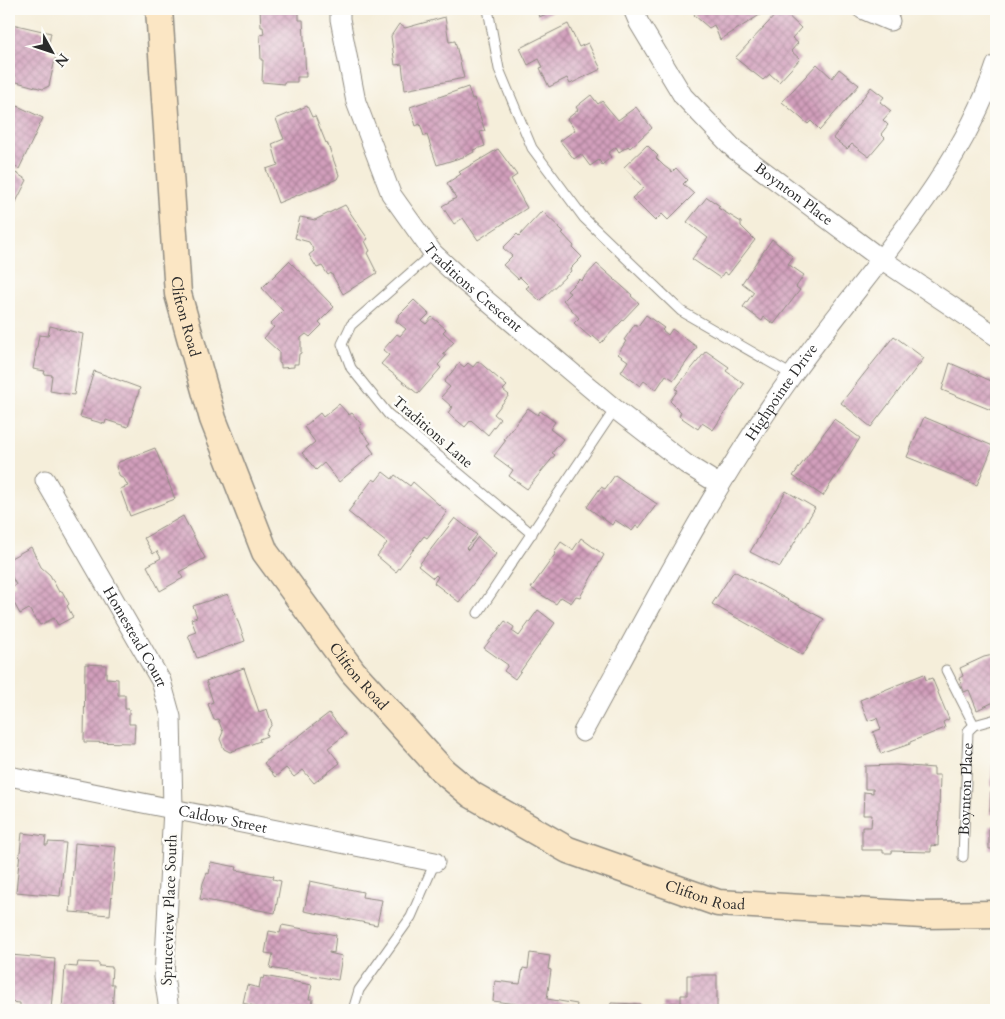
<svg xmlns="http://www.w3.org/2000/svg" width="1005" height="1019" font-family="Cardo,serif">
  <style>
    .building { fill: url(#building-cross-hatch) }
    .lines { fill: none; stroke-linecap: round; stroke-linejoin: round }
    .service-casing { stroke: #908c82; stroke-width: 11 }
    .minor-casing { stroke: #908c82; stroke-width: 21 }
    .secondary-casing { stroke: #908c82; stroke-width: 29 }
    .service { stroke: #fff; stroke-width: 9 }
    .minor { stroke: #fff; stroke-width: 19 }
    .secondary { stroke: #fbe6c4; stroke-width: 26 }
    .labels { text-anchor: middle; stroke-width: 5; stroke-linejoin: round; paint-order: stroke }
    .street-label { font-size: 15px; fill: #2b2b2b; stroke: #fdfcf7 }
  </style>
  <defs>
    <pattern id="building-cross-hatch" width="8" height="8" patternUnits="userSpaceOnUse" patternTransform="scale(1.25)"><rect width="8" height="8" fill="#d29fbc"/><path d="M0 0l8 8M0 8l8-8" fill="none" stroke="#ab8299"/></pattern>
  </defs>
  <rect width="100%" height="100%" fill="#fdfcf7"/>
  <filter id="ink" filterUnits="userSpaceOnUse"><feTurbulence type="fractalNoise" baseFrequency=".02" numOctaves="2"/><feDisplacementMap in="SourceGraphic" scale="10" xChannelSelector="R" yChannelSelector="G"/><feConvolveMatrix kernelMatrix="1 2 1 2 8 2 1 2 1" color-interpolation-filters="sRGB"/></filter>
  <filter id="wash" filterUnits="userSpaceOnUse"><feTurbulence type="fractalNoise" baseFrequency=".0096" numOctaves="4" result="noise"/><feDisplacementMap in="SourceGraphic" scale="20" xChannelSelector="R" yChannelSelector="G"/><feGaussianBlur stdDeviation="1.12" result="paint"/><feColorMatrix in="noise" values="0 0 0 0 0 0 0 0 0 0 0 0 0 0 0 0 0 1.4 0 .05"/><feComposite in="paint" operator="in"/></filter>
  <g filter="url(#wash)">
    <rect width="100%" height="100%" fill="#f5eeda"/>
    <g id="blocks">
      <!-- building -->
      <path class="building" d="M 260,9 L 299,9 L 299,20 L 303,20 L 306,77 L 297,77 L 297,82 L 284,82 L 284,84 L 262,82 L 263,60 L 261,60 L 260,35 L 264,34 L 263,27 L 261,27 Z
        M 536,9 L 559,9 L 539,17 Z
        M 698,9 L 765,9 L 766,11 L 720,40 L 714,25 L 709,28 L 694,15 Z
        M 781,9 L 801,28 L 792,38 L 798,43 L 791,51 L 800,59 L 779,82 L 770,74 L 763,80 L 735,58 Z
        M 445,17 L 449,42 L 455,41 L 464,78 L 405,90 L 402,64 L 395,65 L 391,36 L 399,24 L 405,28 Z
        M 12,24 L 51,33 L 47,52 L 56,55 L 49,86 L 43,89 L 13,81 L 15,76 L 9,74 L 9,37 Z
        M 568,24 L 579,47 L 588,43 L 601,69 L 570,84 L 567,78 L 549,87 L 540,68 L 543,67 L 539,59 L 528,65 L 520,48 Z
        M 817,64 L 832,78 L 839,69 L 859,85 L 820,130 L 811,121 L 808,124 L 782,102 Z
        M 468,87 L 472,99 L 474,98 L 485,131 L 480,132 L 485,146 L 473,150 L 474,152 L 466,156 L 437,165 L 427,135 L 424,136 L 420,124 L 416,126 L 410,107 Z
        M 871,87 L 884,97 L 880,102 L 891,111 L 883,120 L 888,125 L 881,134 L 885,138 L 869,157 L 852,144 L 847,149 L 833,138 Z
        M 591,95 L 598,104 L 602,101 L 618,120 L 636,107 L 652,128 L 630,148 L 628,146 L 619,152 L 616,147 L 608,153 L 611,157 L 602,165 L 599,160 L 590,166 L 581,154 L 574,159 L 560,141 L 575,130 L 567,119 L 578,110 L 576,107 Z
        M 9,102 L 43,118 L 19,169 L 9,164 Z
        M 307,106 L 312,117 L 315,116 L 326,143 L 327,142 L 339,175 L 337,179 L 278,203 L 266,169 L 278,165 L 272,144 L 284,139 L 276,119 Z
        M 647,145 L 658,156 L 656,158 L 664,166 L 672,172 L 676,168 L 687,180 L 683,184 L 694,194 L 668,220 L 662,214 L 655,221 L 632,198 L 644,188 L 624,167 Z
        M 498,149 L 517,175 L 511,179 L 527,208 L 478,240 L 463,218 L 454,224 L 442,206 L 456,198 L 447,183 L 461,174 L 459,172 Z
        M 16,173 L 27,180 L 15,204 L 11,201 L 9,204 L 9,178 L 12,180 Z
        M 707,197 L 720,206 L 718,208 L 741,222 L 741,226 L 755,240 L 728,275 L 724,272 L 720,278 L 692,259 L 708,238 L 687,222 Z
        M 345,205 L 368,239 L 365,241 L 370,251 L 367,253 L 377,273 L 343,294 L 331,273 L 328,275 L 322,266 L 317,268 L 309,255 L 314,251 L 309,242 L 295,238 L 300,217 L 315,220 Z
        M 542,211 L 564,232 L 562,233 L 574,246 L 573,248 L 582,257 L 570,269 L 571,271 L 540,301 L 526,288 L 529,286 L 520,277 L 518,279 L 503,265 L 512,256 L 503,248 L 517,234 L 519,236 Z
        M 772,239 L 793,257 L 788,264 L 804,275 L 796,287 L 800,290 L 774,324 L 764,317 L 762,321 L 743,307 L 754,292 L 742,283 Z
        M 289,261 L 334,307 L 319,322 L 322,325 L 310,337 L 306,334 L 301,338 L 301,353 L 299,354 L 298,364 L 294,364 L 294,367 L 281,368 L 281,364 L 279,363 L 279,352 L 264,338 L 274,327 L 270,324 L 283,311 L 262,288 Z
        M 597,264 L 632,295 L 631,296 L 639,303 L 601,343 L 593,336 L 591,338 L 574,323 L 579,318 L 563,300 L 570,293 L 567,291 L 579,279 L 581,281 Z
        M 414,300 L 429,314 L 422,321 L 426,324 L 432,317 L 446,329 L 443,332 L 454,342 L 443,354 L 446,356 L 438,365 L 441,368 L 418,394 L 381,364 L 389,355 L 383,350 L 397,334 L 400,336 L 406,329 L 396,321 L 399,315 Z
        M 646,315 L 664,328 L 662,330 L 668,335 L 672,329 L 697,347 L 674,380 L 666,375 L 656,390 L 644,381 L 640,386 L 621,372 L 628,361 L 618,354 L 626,341 L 624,340 L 635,324 L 638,326 Z
        M 50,326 L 83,334 L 74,395 L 50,391 L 52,375 L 44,374 L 45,371 L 33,369 L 39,335 L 48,336 Z
        M 894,336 L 924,358 L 871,427 L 841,403 Z
        M 706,351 L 729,367 L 726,371 L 744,384 L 713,430 L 702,423 L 698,429 L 679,416 L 681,412 L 670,401 L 678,390 L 675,389 Z
        M 478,361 L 507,386 L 503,390 L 509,395 L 494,414 L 500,419 L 488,435 L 471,420 L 465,427 L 448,413 L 452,407 L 441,397 L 450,387 L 444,382 L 459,363 L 464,367 L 468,363 L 473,367 Z
        M 950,363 L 996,383 L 996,412 L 942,390 Z
        M 94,371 L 140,388 L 128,427 L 106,420 L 105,424 L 80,417 Z
        M 339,404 L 349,415 L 352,413 L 362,425 L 359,428 L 371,443 L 368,445 L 374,453 L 339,482 L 324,463 L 316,470 L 302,453 L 315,442 L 304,427 L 320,413 L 323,417 Z
        M 528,408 L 538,415 L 540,411 L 555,422 L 550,429 L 563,439 L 552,453 L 555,455 L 527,489 L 509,476 L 513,470 L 494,456 L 506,440 L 504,439 Z
        M 924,417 L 993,446 L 977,485 L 907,457 Z
        M 834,419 L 860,438 L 823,496 L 793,476 Z
        M 155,448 L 175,499 L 130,516 L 120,489 L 128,486 L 124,479 L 120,477 L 116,467 L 119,462 Z
        M 383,472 L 392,479 L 395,475 L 410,486 L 413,482 L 447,512 L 427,538 L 424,536 L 396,572 L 377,556 L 387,543 L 348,512 L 373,479 L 376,481 Z
        M 615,475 L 657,504 L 639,528 L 636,526 L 632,531 L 615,520 L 612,525 L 587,507 L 601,487 L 605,489 Z
        M 786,491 L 815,508 L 780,567 L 750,552 Z
        M 183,516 L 205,558 L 179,572 L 183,578 L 160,591 L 147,566 L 161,558 L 157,551 L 153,554 L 144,538 Z
        M 455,518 L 477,535 L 466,548 L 468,550 L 478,537 L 496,554 L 459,602 L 434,583 L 438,577 L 436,575 L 433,578 L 418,566 Z
        M 581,538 L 604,555 L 580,597 L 576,596 L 571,603 L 561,597 L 556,604 L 531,588 L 556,553 L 554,552 L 561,542 L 573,550 Z
        M 31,547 L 41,567 L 50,575 L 59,592 L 62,591 L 69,604 L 67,606 L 73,617 L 58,625 L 54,618 L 40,625 L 29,609 L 20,614 L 9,594 L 9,589 L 16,585 L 9,571 L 9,559 Z
        M 734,571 L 824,619 L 803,655 L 712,604 Z
        M 228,594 L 245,641 L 197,658 L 188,635 L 196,632 L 191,619 L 197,617 L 193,606 Z
        M 538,610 L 555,623 L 515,679 L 504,671 L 508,665 L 484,648 L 505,621 L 514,627 L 512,631 L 519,636 Z
        M 993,655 L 996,656 L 996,701 L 977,710 L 969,690 L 964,692 L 959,678 L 963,676 L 960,668 L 984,657 Z
        M 85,664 L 106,665 L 106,678 L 118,679 L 118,695 L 125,695 L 125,709 L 129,709 L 129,724 L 135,724 L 134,743 L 84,742 Z
        M 244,668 L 259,712 L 267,709 L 272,724 L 266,733 L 267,736 L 259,739 L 260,741 L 230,752 L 224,749 L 220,739 L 223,732 L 218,719 L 214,720 L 208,704 L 213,702 L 206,681 Z
        M 924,674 L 926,680 L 932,678 L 949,719 L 943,722 L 945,728 L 910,742 L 910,744 L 881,754 L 873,732 L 881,729 L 877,718 L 868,721 L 860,700 Z
        M 329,713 L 346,734 L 328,748 L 340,763 L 314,783 L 303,770 L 294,777 L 286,768 L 275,777 L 264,763 Z
        M 992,764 L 996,765 L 996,787 L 991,787 Z
        M 896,765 L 934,768 L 934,775 L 940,775 L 938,846 L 931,845 L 931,852 L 892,851 L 892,853 L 883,853 L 883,850 L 862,850 L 862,827 L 871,827 L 872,815 L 863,815 L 864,792 L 873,793 L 873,789 L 865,789 L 865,766 Z
        M 991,791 L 996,791 L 996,814 L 990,814 Z
        M 989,826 L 996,826 L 996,849 L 989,849 Z
        M 9,828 L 13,829 L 10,854 L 9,854 Z
        M 22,833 L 46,836 L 45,845 L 48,845 L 48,842 L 66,843 L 60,896 L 16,892 Z
        M 75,843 L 116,847 L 110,915 L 70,912 Z
        M 211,862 L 237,867 L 236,870 L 274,876 L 273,879 L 281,881 L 275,913 L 200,899 L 203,883 L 207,873 L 209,874 Z
        M 310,881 L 363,892 L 362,897 L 382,900 L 377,925 L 304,911 Z
        M 282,925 L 336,935 L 334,953 L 329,952 L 329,953 L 342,956 L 338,980 L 270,968 L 273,954 L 265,953 L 269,931 L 280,933 Z
        M 530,953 L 550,956 L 548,969 L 551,970 L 547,999 L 577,1004 L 576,1010 L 515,1010 L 516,1004 L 493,1001 L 495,981 L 520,984 L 523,968 L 528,969 Z
        M 11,955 L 55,959 L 51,1010 L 25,1010 L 26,1007 L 20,1007 L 20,1003 L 9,1002 Z
        M 78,962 L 99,963 L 99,966 L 112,967 L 111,984 L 114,984 L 112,1010 L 62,1010 L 65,966 L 77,967 Z
        M 687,975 L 717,975 L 717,1010 L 663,1010 L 663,1003 L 681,1003 L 681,995 L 687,995 Z
        M 264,976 L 312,985 L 309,999 L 313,999 L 312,1007 L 325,1010 L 253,1010 L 254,1006 L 243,1003 L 247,985 L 259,988 L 261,978 L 263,979 Z
        M 611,1003 L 641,1004 L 641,1010 L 599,1010 L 600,1007 L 610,1007 Z
        M 757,1006 L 767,1010 L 749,1010 Z"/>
    </g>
  </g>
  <g filter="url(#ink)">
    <use href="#blocks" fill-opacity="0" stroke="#908c82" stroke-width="1"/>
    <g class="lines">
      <defs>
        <g id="service">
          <path d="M 488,9 L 499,69 L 532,148 L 584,218 L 681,311 L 792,375"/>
          <path d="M 433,253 L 351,325 L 342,344 L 351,368 L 388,414 L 532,534"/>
          <path d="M 478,613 L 615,409"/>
          <path d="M 946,670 L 974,725"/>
          <path id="s1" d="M 963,857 L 968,731 L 974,725 L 996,719"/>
          <path d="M 353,1010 L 359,990 L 411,917 L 435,862"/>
        </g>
        <g id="minor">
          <path id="s2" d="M 340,9 L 340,19 L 356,102 L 391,194 L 433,253 L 461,279 L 615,409 L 686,464 L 720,485"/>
          <path id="s3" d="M 633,9 L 639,23 L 683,96 L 734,149 L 881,259 L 996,336"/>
          <path d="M 862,9 L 890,21"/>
          <path id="s4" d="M 45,480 L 161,681 L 171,717 L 173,809 L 164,977 L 169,1010"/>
          <path id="s5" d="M 583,732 C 649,611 712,487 793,374 C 862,277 959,179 996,65"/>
          <path id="s6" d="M 9,776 L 435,862"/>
        </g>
        <g id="secondary">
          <path id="s7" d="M 159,9 L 178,294 L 213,419 L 265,552 L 353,672 L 443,771 L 472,795 L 568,850 L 718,903 L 923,915 L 996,914"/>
        </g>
      </defs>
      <!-- service casing -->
      <use href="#service" class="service-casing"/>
      <!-- minor casing -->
      <use href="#minor" class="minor-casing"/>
      <!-- secondary casing -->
      <use href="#secondary" class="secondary-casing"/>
      <!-- service -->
      <use href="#service" class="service"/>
      <!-- minor -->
      <use href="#minor" class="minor"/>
      <!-- secondary -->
      <use href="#secondary" class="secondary"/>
    </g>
  </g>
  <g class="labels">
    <!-- street labels -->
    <g class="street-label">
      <text dy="5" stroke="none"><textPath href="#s3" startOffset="249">Boynton Place</textPath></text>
      <text dy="5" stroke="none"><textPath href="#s2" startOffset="318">Traditions Crescent</textPath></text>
      <text dy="5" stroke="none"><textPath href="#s7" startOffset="309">Clifton Road</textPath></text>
      <text dy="5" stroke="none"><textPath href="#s5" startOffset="394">Highpointe Drive</textPath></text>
      <text transform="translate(433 432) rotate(41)" y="5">Traditions Lane</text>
      <text dy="5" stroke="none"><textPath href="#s4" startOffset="181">Homestead Court</textPath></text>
      <text dy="5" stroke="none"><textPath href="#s7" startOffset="714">Clifton Road</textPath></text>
      <text dy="5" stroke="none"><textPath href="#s1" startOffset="68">Boynton Place</textPath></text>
      <text dy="5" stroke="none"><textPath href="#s6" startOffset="218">Caldow Street</textPath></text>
      <text dy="5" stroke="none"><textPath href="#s7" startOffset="1134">Clifton Road</textPath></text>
      <text transform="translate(169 910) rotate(-88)" y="5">Spruceview Place South</text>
    </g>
  </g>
  <!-- margin -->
  <rect width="1005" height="1019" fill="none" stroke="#fdfcf7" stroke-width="30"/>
  <!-- north arrow -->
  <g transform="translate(52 52) rotate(130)" stroke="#fdfcf7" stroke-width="4" paint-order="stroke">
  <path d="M0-4L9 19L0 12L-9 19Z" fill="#2b2b2b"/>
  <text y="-8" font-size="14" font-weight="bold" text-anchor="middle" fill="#2b2b2b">N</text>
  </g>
</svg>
